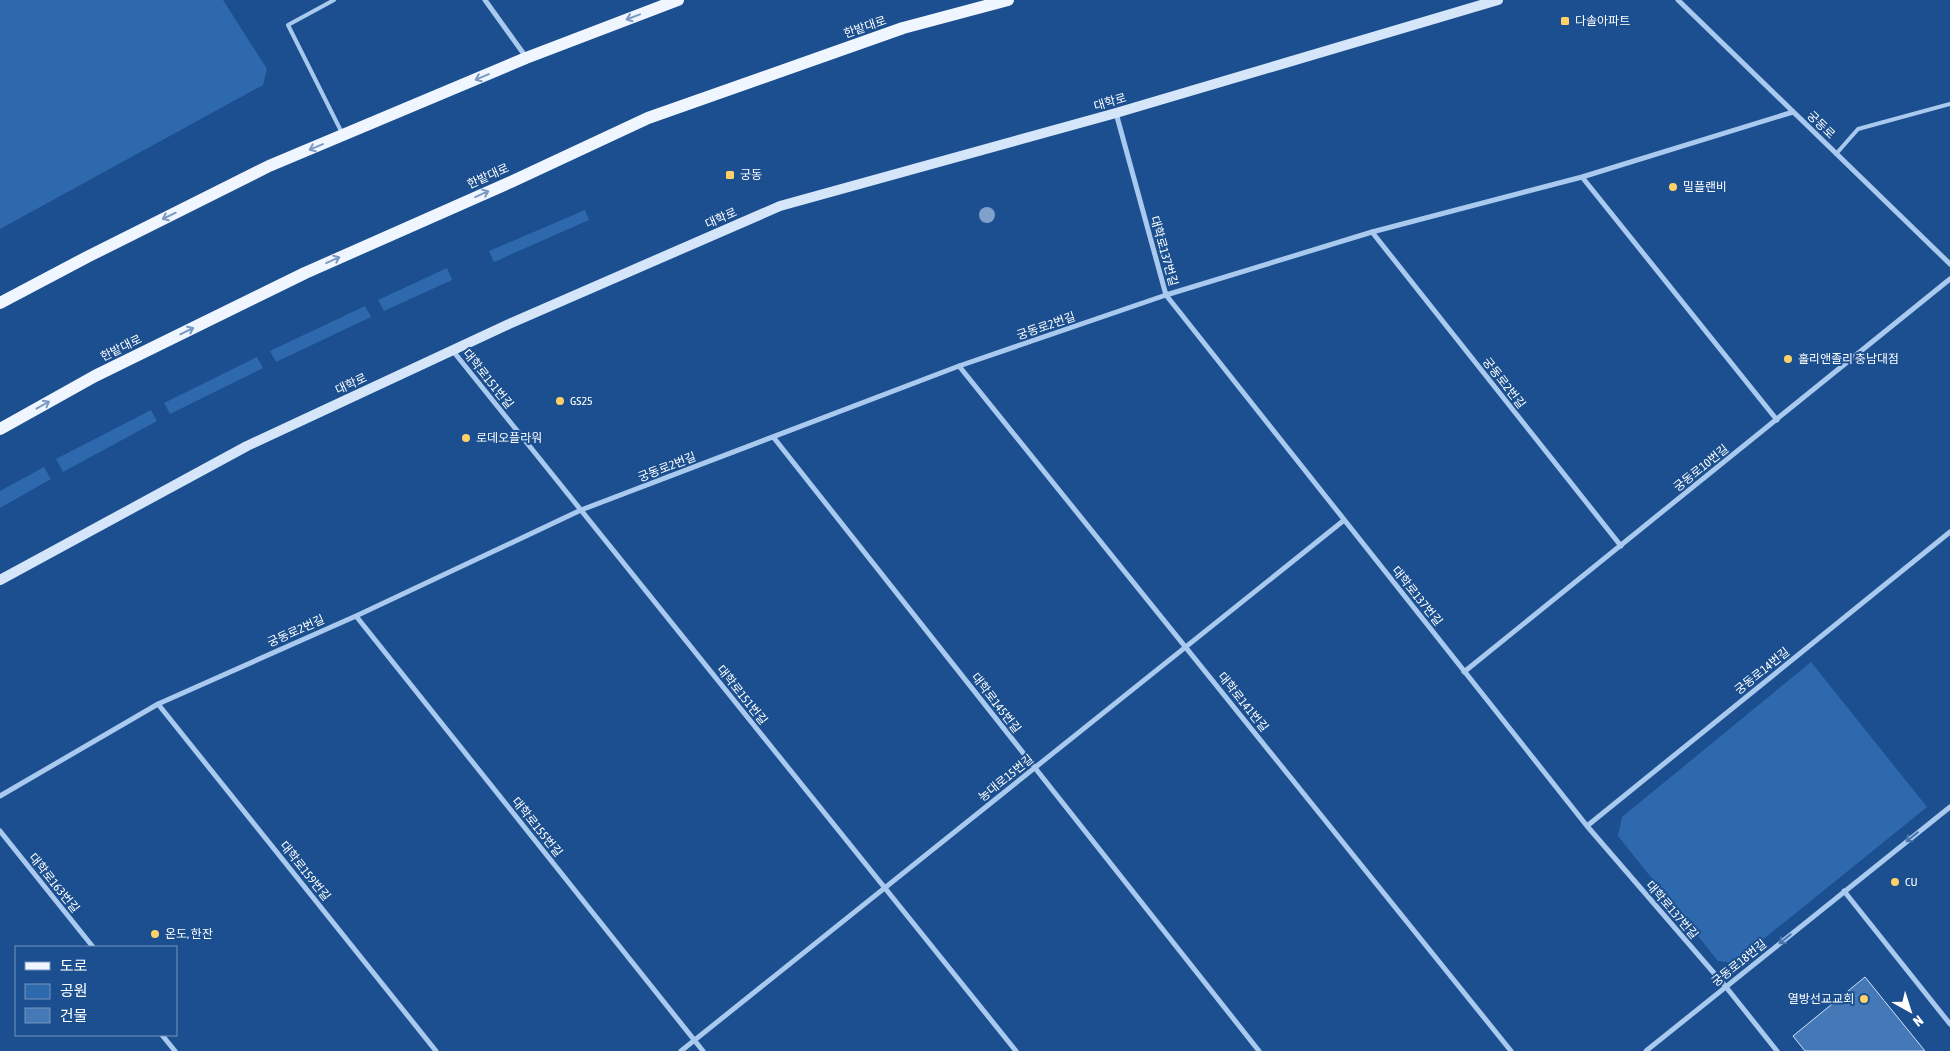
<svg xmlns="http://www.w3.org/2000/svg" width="1950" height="1051" font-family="'Asap Condensed','Noto Sans KR',sans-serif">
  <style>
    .green { fill: #2e69ad }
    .building { fill: #4478b7; stroke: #cfe3fa }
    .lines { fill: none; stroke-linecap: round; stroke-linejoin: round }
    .lane { stroke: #a9c9ee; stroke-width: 4 }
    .street { stroke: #a9c9ee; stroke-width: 5 }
    .secondary { stroke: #d6e6fa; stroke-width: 10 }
    .primary { stroke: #f0f6ff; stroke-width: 12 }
    .tree { fill: #7ea0ca }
    .oneway { stroke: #7b9ac1 }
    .oneway2 { stroke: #4674ac }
    .poi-dot { fill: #ffd166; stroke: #1b4f8f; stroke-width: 2 }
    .labels { text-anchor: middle; stroke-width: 4; stroke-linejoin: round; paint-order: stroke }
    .poi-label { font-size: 12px; fill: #fff; stroke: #1b4f8f; text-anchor: start }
    .street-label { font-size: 12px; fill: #fff; stroke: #1b4f8f }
  </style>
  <rect width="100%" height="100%" fill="#1b4f8f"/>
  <!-- green -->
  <path class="green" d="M 0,0 L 223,0 L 267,69 L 263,85 L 0,229 Z
    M 585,210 L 589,220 L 494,262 L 489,251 Z
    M 447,268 L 452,280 L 384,311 L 378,300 Z
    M 365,306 L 371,317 L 276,362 L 270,351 Z
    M 257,357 L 263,368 L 170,414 L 164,403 Z
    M 151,410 L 157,421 L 63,472 L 56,459 Z
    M 44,467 L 51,479 L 0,508 L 0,491 Z
    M 1811,662 L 1927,807 L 1734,963 L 1718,961 L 1618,836 L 1622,817 Z"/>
  <!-- building -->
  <path class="building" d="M 1865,977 L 1925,1051 L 1805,1051 L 1793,1036 Z"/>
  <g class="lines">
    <!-- lane -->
    <path class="lane" d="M 334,0 L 288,25 L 342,133
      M 1836,154 L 1858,129 L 1950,104"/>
    <!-- street -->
    <path class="street" d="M 485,0 L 526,57
      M 1678,0 L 1950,264
      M 1116,113 L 1166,295 L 1587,826 L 1726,987 L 1777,1051
      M 1582,177 L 1777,420
      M 1372,232 L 1621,546
      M 453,351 L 1016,1051
      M 959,366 L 1511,1051
      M 774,438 L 1259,1051
      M 356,616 L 703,1051
      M 1464,672 L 1950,279
      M 158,704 L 436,1051
      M 0,796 L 158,704 L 356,616 L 581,510 L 959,366 L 1166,295 L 1372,232 L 1582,177 L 1793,112
      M 1587,826 L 1950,532
      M 0,831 L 93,947
      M 1844,891 L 1950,1024
      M 162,1035 L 175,1051
      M 681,1051 L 1343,521
      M 1646,1051 L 1950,807"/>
    <!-- secondary -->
    <path class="secondary" d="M 0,580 L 247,446 L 509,324 L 780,206 L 1116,113 L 1498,0"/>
    <!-- primary -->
    <path class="primary" d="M 0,303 L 89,256 L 269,166 L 526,58 L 678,0
      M 0,429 L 95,376 L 305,273 L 513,181 L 648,118 L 903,28 L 1008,0"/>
  </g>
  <!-- trees -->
  <circle class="tree" cx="987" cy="215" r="8"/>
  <!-- one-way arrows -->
  <defs><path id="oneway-shaft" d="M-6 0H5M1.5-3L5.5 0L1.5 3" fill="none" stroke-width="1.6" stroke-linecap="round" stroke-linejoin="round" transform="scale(1.25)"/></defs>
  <g class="oneway">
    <use href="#oneway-shaft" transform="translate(633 17) rotate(159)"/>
    <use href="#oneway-shaft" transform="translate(482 77) rotate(157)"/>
    <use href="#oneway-shaft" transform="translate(316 147) rotate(157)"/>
    <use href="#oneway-shaft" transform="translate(482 194) rotate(-24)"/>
    <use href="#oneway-shaft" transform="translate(169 216) rotate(154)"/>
    <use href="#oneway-shaft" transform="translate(333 260) rotate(-24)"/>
    <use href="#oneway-shaft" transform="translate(187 331) rotate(-26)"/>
    <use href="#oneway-shaft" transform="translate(43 405) rotate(-29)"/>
  </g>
  <g class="oneway2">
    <use href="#oneway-shaft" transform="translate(1912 837) rotate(141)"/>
    <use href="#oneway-shaft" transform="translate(1785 939) rotate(141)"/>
  </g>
  <!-- markers -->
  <g class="poi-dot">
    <rect x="1560" y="16" width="10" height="10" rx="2.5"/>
    <rect x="725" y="170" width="10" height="10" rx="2.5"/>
    <circle cx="1673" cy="187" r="5"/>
    <circle cx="1788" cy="359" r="5"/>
    <circle cx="560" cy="401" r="5"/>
    <circle cx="466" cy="438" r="5"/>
    <circle cx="1895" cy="882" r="5"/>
    <circle cx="155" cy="934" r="5"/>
    <circle cx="1864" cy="999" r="5"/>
  </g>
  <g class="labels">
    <!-- poi labels -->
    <g class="poi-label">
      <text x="1575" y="25">다솔아파트</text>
      <text x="740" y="179">궁동</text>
      <text x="1683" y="191">밀플랜비</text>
      <text x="1798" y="363">홀리앤졸리 충남대점</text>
      <text x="570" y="405">GS25</text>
      <text x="476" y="442">로데오플라워</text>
      <text x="1905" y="886">CU</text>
      <text x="165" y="938">온도, 한잔</text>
      <text x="1854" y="1003" text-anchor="end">열방선교교회</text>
    </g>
    <!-- street labels -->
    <g class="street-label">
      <text transform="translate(865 27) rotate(-19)" y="4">한밭대로</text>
      <text transform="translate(1110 102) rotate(-16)" y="4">대학로</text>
      <text transform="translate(1821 125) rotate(44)" y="4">궁동로</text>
      <text transform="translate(488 176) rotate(-24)" y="4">한밭대로</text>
      <text transform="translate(721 218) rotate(-24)" y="4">대학로</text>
      <text transform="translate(1164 251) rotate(74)" y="4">대학로137번길</text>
      <text transform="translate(1046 326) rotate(-19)" y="4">궁동로2번길</text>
      <text transform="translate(121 348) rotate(-26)" y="4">한밭대로</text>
      <text transform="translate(488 379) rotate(51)" y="4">대학로151번길</text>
      <text transform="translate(1504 383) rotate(52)" y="4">궁동로2번길</text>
      <text transform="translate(351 384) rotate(-25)" y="4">대학로</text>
      <text transform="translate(667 467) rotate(-21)" y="4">궁동로2번길</text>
      <text transform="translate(1701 468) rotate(-39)" y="4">궁동로10번길</text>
      <text transform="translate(1417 596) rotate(51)" y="4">대학로137번길</text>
      <text transform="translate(296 631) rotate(-24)" y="4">궁동로2번길</text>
      <text transform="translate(1762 671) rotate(-39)" y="4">궁동로14번길</text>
      <text transform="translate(742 695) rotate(51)" y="4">대학로151번길</text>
      <text transform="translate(1243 702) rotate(51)" y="4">대학로141번길</text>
      <text transform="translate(996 703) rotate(52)" y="4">대학로145번길</text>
      <text transform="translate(1006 778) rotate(-39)" y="4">농대로15번길</text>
      <text transform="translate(537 827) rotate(51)" y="4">대학로155번길</text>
      <text transform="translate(305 871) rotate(51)" y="4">대학로159번길</text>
      <text transform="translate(54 883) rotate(51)" y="4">대학로163번길</text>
      <text transform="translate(1672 910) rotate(49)" y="4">대학로137번길</text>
      <text transform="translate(1739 963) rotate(-39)" y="4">궁동로18번길</text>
    </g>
  </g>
  <!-- legend -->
  <rect x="15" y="946" width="162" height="90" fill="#1b4f8f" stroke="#7695bc"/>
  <rect x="25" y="962" width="25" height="8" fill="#f0f6ff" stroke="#7695bc"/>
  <text x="60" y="971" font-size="15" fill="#ffffff">도로</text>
  <rect x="25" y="984" width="25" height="15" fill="#2e69ad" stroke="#7695bc"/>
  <text x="60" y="996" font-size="15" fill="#ffffff">공원</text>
  <rect x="25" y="1008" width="25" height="15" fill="#4478b7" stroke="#7695bc"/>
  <text x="60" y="1021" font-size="15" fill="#ffffff">건물</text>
  <!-- north arrow -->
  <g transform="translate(1910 1011) rotate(141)" stroke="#1b4f8f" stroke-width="4" paint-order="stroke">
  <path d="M0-4L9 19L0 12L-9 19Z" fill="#ffffff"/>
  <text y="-8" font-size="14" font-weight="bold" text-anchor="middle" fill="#ffffff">N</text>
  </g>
</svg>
